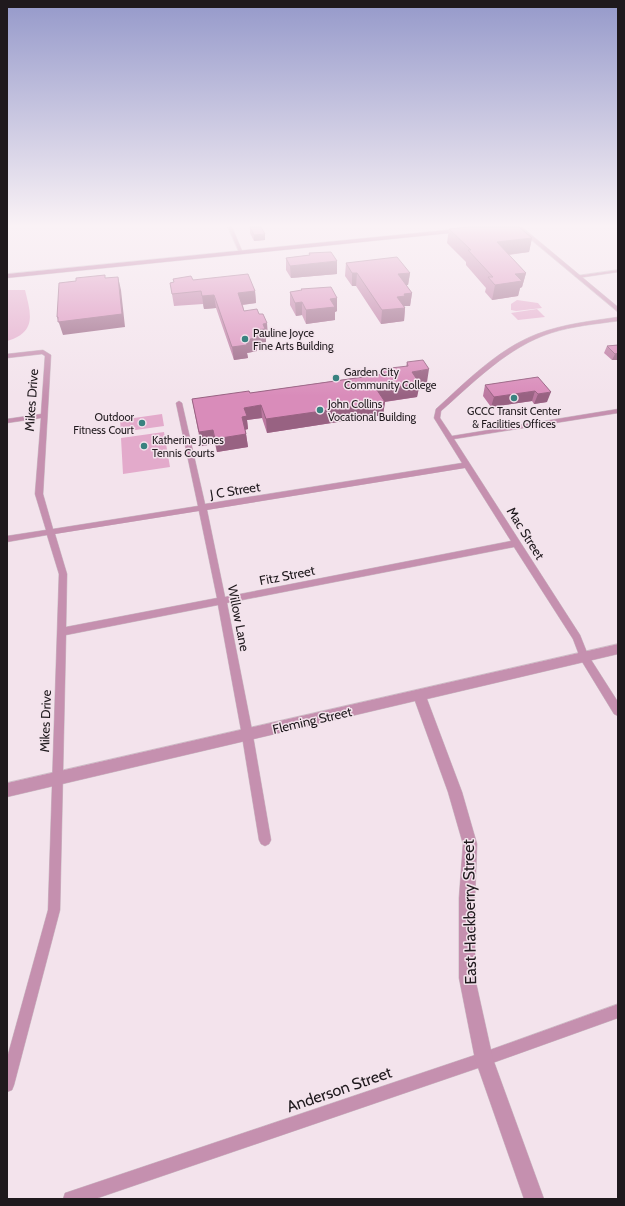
<svg xmlns="http://www.w3.org/2000/svg" width="625" height="1206" font-family="Cabin,sans-serif">
  <style>
    .green { fill: #e3aacb }
    .lines { fill: none; stroke-linecap: round; stroke-linejoin: round }
    .minor-casing { stroke: #cdbfc7; stroke-width: 1 }
    .tertiary-casing { stroke: #cdbfc7; stroke-width: 1 }
    .secondary-casing { stroke: #cdbfc7; stroke-width: 1 }
    .minor { fill: #c590af; fill-rule: evenodd }
    .tertiary { fill: #c590af; fill-rule: evenodd }
    .secondary { fill: #b06493; fill-rule: evenodd }
    .wall { fill: #bb78a0 }
    .shaded-wall { fill: #986282 }
    .building { fill: #d98cba; stroke: #986282 }
    .poi-dot { fill: #398280; stroke: #f3e3ec; stroke-width: 1.5 }
    .labels { text-anchor: middle; stroke-width: 3; stroke-linejoin: round; paint-order: stroke }
    .far-poi-label { font-size: 11px; fill: #1f191d; stroke: #f3e3ec; text-anchor: start }
    .street-label { font-size: 13px; fill: #1f191d; stroke: #f3e3ec }
    .near-street-label { font-size: 16px; fill: #1f191d; stroke: #f3e3ec }
  </style>
  <rect width="100%" height="100%" fill="#f3e3ec"/>
  <!-- green -->
  <path class="green" d="M 7,290 L 25,290 C 31,314 37,332 7,341 Z
    M 517,300 L 538,303 L 542,308 L 516,311 L 511,310 L 511,304 Z
    M 537,309 L 545,317 L 518,320 L 511,313 Z
    M 162,414 L 164,426 L 121,432 L 120,420 Z
    M 164,432 L 170,467 L 123,474 L 121,438 Z"/>
  <g class="lines">
    <defs>
      <path id="minor" d="M 228,227 L 232,227 L 243,253 L 239,252 Z
        M 618,270 L 618,272 L 578,278 L 575,276 Z
        M 618,317 L 618,321 C 596,324 573,326 551,333 C 508,347 475,381 441,411 L 440,418 L 452,436 L 618,409 L 618,413 L 454,439 L 580,635 L 588,655 L 618,702 L 618,716 L 614,714 L 581,660 L 573,639 L 514,547 L 227,603 L 252,730 L 271,840 L 269,844 L 265,846 L 261,844 L 259,840 L 241,730 L 218,605 L 66,635 L 60,910 L 14,1085 L 12,1090 L 7,1092 L 7,1058 L 48,910 L 59,574 L 47,535 L 7,542 L 7,536 L 46,530 L 35,494 L 41,418 L 7,423 L 7,419 L 41,414 L 45,356 L 42,354 L 7,358 L 7,354 L 43,350 L 51,355 L 43,494 L 53,529 L 198,506 L 176,403 L 179,401 L 182,403 L 205,504 L 462,463 L 434,418 L 436,409 C 467,381 498,349 537,334 C 563,324 591,321 618,317 ZM 465,468 L 511,541 L 225,597 L 207,510 ZM 199,511 L 217,598 L 66,627 L 67,574 L 55,534 Z
        M 618,1004 L 618,1018 L 484,1066 L 95,1199 L 63,1199 L 65,1193 L 71,1191 L 484,1052 Z"/>
      <path id="tertiary" d="M 516,227 L 522,227 L 618,307 L 618,312 Z
        M 618,644 L 618,654 L 427,699 L 462,792 L 477,844 L 475,898 L 475,978 L 493,1059 L 544,1199 L 524,1199 L 475,1059 L 459,978 L 459,898 L 463,844 L 448,792 L 415,701 L 7,797 L 7,783 Z"/>
      <path id="secondary" d="M 477,227 L 493,227 L 490,229 L 7,278 L 7,274 Z"/>
    </defs>
    <!-- minor casing -->
    <use href="#minor" class="minor-casing"/>
    <!-- tertiary casing -->
    <use href="#tertiary" class="tertiary-casing"/>
    <!-- secondary casing -->
    <use href="#secondary" class="secondary-casing"/>
    <!-- minor -->
    <use href="#minor" class="minor"/>
    <!-- tertiary -->
    <use href="#tertiary" class="tertiary"/>
    <!-- secondary -->
    <use href="#secondary" class="secondary"/>
  </g>
  <!-- wall -->
  <path class="wall" d="M 250,227 L 265,240 L 254,241 L 250,233 Z
    M 449,229 L 532,238 L 529,252 L 509,255 L 526,273 L 522,287 L 520,288 L 518,296 L 492,300 L 485,292 L 486,288 L 466,265 L 466,262 L 447,243 Z
    M 309,253 L 337,274 L 291,278 L 286,270 L 286,258 L 309,255 Z
    M 346,263 L 410,273 L 408,285 L 406,285 L 412,293 L 410,306 L 404,306 L 405,308 L 404,321 L 381,324 L 356,286 L 352,286 L 345,276 Z
    M 193,280 L 255,291 L 256,303 L 243,305 L 244,311 L 268,336 L 266,336 L 266,342 L 256,343 L 257,351 L 247,353 L 248,358 L 234,360 L 216,308 L 204,309 L 203,304 L 174,306 L 172,294 Z
    M 301,289 L 337,298 L 337,311 L 335,312 L 335,320 L 306,324 L 302,315 L 296,316 L 290,305 L 290,292 L 301,291 Z
    M 618,345 L 618,360 L 612,360 L 604,353 L 607,346 Z
    M 407,362 L 427,382 L 419,383 L 417,397 L 385,402 L 383,415 L 267,433 L 262,418 L 247,420 L 248,429 L 245,430 L 246,434 L 248,447 L 217,452 L 215,444 L 201,446 L 192,399 L 250,393 L 381,374 L 382,369 L 406,367 Z
    M 538,377 L 547,402 L 534,404 L 532,401 L 491,407 L 483,396 L 485,385 Z"/>
  <!-- shaded-wall -->
  <path class="shaded-wall" d="M 265,234 L 265,240 L 254,241 L 254,235 Z
    M 532,238 L 529,252 L 494,256 L 497,242 Z
    M 337,261 L 337,274 L 291,278 L 290,266 Z
    M 352,273 L 357,273 L 356,286 L 352,286 Z
    M 410,273 L 408,285 L 396,287 L 398,274 Z
    M 526,273 L 522,287 L 520,288 L 518,296 L 492,300 L 495,285 L 515,274 Z
    M 118,277 L 121,290 L 125,327 L 63,335 L 57,317 Z
    M 255,291 L 256,303 L 240,305 L 238,293 Z
    M 412,293 L 410,306 L 404,306 L 405,308 L 404,321 L 381,324 L 382,310 L 397,297 L 404,294 Z
    M 214,295 L 216,308 L 204,309 L 202,296 Z
    M 337,298 L 337,311 L 335,312 L 335,320 L 306,324 L 306,310 L 330,299 Z
    M 302,302 L 302,315 L 296,316 L 295,303 Z
    M 267,323 L 268,336 L 266,336 L 266,342 L 256,343 L 257,351 L 247,353 L 248,358 L 234,360 L 232,347 L 253,330 L 263,324 Z
    M 618,353 L 618,360 L 612,360 L 615,354 Z
    M 429,369 L 427,382 L 410,385 L 412,372 Z
    M 420,384 L 417,397 L 376,403 L 377,390 Z
    M 535,391 L 532,401 L 491,407 L 494,397 Z
    M 551,392 L 547,402 L 534,404 L 538,394 Z
    M 385,402 L 383,415 L 267,433 L 266,419 Z
    M 261,405 L 262,418 L 247,420 L 248,429 L 243,430 L 242,417 L 244,408 Z
    M 213,430 L 215,444 L 201,446 L 199,432 Z
    M 246,434 L 248,447 L 217,452 L 215,439 Z"/>
  <!-- building -->
  <path class="building" d="M 250,227 L 261,227 L 265,234 L 254,235 Z
    M 469,227 L 519,227 L 532,238 L 497,242 L 526,273 L 515,274 L 522,281 L 495,285 L 488,277 L 493,277 L 468,250 L 471,250 L 449,229 Z
    M 331,252 L 337,261 L 290,266 L 286,258 L 310,255 L 309,253 Z
    M 397,257 L 410,273 L 398,274 L 412,293 L 404,294 L 405,296 L 397,297 L 405,308 L 382,310 L 357,273 L 352,273 L 346,263 Z
    M 248,274 L 255,291 L 238,293 L 244,311 L 257,309 L 259,314 L 263,314 L 267,323 L 263,324 L 265,329 L 253,330 L 256,338 L 245,340 L 247,345 L 232,347 L 214,295 L 202,296 L 201,291 L 172,294 L 170,283 L 174,282 L 173,279 L 191,276 L 193,280 Z
    M 105,275 L 105,278 L 118,277 L 122,314 L 58,322 L 58,317 L 57,317 L 59,283 L 76,281 L 76,278 Z
    M 331,287 L 337,298 L 330,299 L 335,307 L 306,310 L 302,302 L 295,303 L 290,292 L 302,290 L 301,289 Z
    M 618,345 L 618,353 L 615,354 L 607,346 Z
    M 423,360 L 429,369 L 412,372 L 420,384 L 377,390 L 385,402 L 266,419 L 261,405 L 244,408 L 247,416 L 242,417 L 246,434 L 215,439 L 213,430 L 199,432 L 192,399 L 249,391 L 250,393 L 385,374 L 382,369 L 408,366 L 407,362 Z
    M 538,377 L 551,392 L 538,394 L 535,391 L 494,397 L 485,385 Z"/>
  <!-- sky -->
  <linearGradient id="sky" x2="0" y2="1"><stop stop-color="#9599ca"/><stop offset="0.57" stop-color="#faf2f6"/><stop offset="1" stop-color="#faf2f6" stop-opacity="0"/></linearGradient>
  <rect width="625" height="396" fill="url(#sky)"/>
  <!-- markers -->
  <g class="poi-dot">
    <circle cx="245" cy="339" r="4"/>
    <circle cx="336" cy="378" r="4"/>
    <circle cx="514" cy="398" r="4"/>
    <circle cx="320" cy="410" r="4"/>
    <circle cx="142" cy="423" r="4"/>
    <circle cx="144" cy="446" r="4"/>
  </g>
  <g class="labels">
    <!-- far-poi labels -->
    <g class="far-poi-label">
      <text x="253" y="337">Pauline Joyce<tspan x="253" dy="13">Fine Arts Building</tspan></text>
      <text x="344" y="376">Garden City<tspan x="344" dy="13">Community College</tspan></text>
      <text x="328" y="408">John Collins<tspan x="328" dy="13">Vocational Building</tspan></text>
      <text x="514" y="415" text-anchor="middle">GCCC Transit Center<tspan x="514" dy="13">&amp; Facilities Offices</tspan></text>
      <text x="134" y="421" text-anchor="end">Outdoor<tspan x="134" dy="13">Fitness Court</tspan></text>
      <text x="152" y="444">Katherine Jones<tspan x="152" dy="13">Tennis Courts</tspan></text>
    </g>
    <!-- street labels -->
    <g class="street-label">
      <text transform="translate(31 400) rotate(-86)" y="5">Mikes Drive</text>
      <text transform="translate(235 490) rotate(-9)" y="5">J C Street</text>
      <text transform="translate(526 533) rotate(58)" y="5">Mac Street</text>
      <text transform="translate(287 575) rotate(-11)" y="5">Fitz Street</text>
      <text transform="translate(239 618) rotate(79)" y="5">Willow Lane</text>
      <text transform="translate(312 720) rotate(-13)" y="5">Fleming Street</text>
      <text transform="translate(45 721) rotate(-88)" y="5">Mikes Drive</text>
    </g>
    <!-- near-street labels -->
    <g class="near-street-label">
      <text transform="translate(469 912) rotate(-91)" y="6">East Hackberry Street</text>
      <text transform="translate(339 1089) rotate(-19)" y="6">Anderson Street</text>
    </g>
  </g>
  <!-- border -->
  <rect width="625" height="1206" fill="none" stroke="#1f191d" stroke-width="16"/>
</svg>
